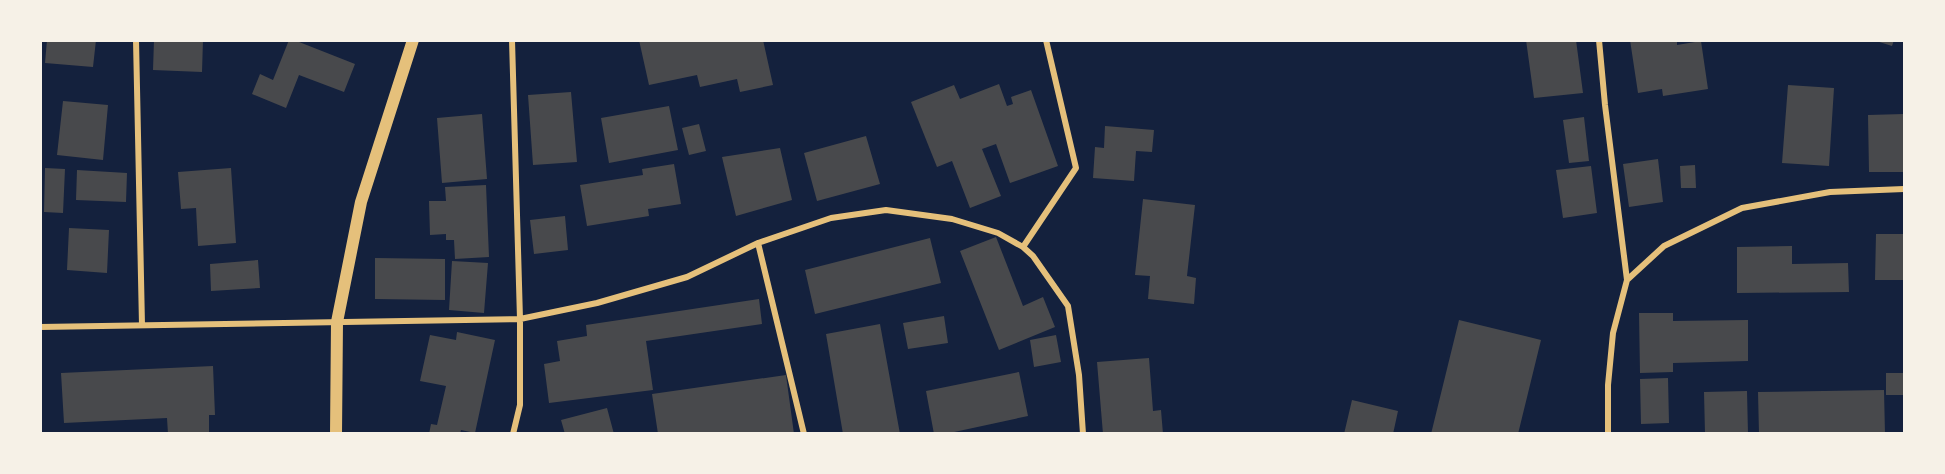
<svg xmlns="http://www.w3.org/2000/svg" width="1945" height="474" font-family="Karla,sans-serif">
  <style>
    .building { fill: #48494c }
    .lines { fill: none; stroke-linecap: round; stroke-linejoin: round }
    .minor { stroke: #e5c07b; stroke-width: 6 }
    .secondary { stroke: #e5c07b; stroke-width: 12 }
  </style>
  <rect width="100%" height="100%" fill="#14213d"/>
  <!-- building -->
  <path class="building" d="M 47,40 L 96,40 L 93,67 L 45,63 Z
    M 154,40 L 203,40 L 202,72 L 153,70 Z
    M 289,40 L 294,40 L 355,64 L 344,92 L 299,75 L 286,108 L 252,94 L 260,74 L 273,80 Z
    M 639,40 L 763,40 L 773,85 L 740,92 L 737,79 L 700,87 L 697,75 L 649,85 Z
    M 1526,40 L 1576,40 L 1583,93 L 1534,98 Z
    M 1630,40 L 1677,40 L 1677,45 L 1701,41 L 1708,89 L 1663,96 L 1662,89 L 1638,93 Z
    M 1873,40 L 1894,40 L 1892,46 Z
    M 999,84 L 1007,106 L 1013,104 L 1011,97 L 1031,90 L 1058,166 L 1010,183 L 996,144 L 982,149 L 1001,196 L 970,208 L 952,161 L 937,167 L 911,102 L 954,85 L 960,99 Z
    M 1788,85 L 1834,88 L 1829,166 L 1782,163 Z
    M 571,92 L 577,162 L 533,165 L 528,95 Z
    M 63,101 L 108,105 L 103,160 L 57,155 Z
    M 669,106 L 678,150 L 609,163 L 601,118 Z
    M 482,114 L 487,179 L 442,183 L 437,118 Z
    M 1904,114 L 1904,172 L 1869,172 L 1868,115 Z
    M 1584,117 L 1589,161 L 1569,163 L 1563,120 Z
    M 699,124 L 706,151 L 689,155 L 682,128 Z
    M 1105,126 L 1154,130 L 1152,152 L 1136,151 L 1134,181 L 1093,178 L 1095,147 L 1104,148 Z
    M 866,136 L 880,184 L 817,201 L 804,153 Z
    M 780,148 L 792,200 L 736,216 L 722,157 Z
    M 1658,159 L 1663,202 L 1629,207 L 1623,164 Z
    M 674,164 L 681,204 L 648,209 L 649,216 L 587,226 L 580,185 L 643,175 L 642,169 Z
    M 1695,165 L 1696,188 L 1681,188 L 1680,166 Z
    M 1591,166 L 1597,213 L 1563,218 L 1556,170 Z
    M 45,168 L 65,169 L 63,213 L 44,212 Z
    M 231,168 L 236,243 L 198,246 L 196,208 L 181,209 L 178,172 Z
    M 77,170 L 127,173 L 126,202 L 76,200 Z
    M 486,185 L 489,257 L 455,259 L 454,240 L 446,240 L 446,234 L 430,235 L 429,201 L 446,201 L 445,187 Z
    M 1143,199 L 1195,205 L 1187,276 L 1196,278 L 1194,304 L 1148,299 L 1150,276 L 1135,275 Z
    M 565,216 L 568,250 L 534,254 L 530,220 Z
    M 69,228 L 109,230 L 107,273 L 67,270 Z
    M 1876,234 L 1904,234 L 1904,280 L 1875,280 Z
    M 996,237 L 1023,306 L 1043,297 L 1055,327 L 999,350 L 960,251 Z
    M 930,238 L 941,283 L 815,314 L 805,270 Z
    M 1792,246 L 1792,264 L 1848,263 L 1849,292 L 1737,293 L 1737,247 Z
    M 375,258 L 445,259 L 445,300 L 375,299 Z
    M 258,260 L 260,288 L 211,291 L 210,264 Z
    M 452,261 L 488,263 L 484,313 L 449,310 Z
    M 759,299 L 762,324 L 646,341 L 653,390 L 549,403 L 544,364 L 560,361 L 557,341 L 587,336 L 586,325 Z
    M 1639,313 L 1673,313 L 1673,321 L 1748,320 L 1748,361 L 1673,363 L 1673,372 L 1640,373 Z
    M 944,316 L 948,343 L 908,349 L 903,323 Z
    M 1459,320 L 1541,340 L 1518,434 L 1431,434 Z
    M 880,324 L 900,434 L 843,434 L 826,334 Z
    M 457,332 L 495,340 L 475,433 L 461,430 L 460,434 L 429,434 L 431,424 L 437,425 L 446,386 L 420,381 L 430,335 L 456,340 Z
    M 1056,335 L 1061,362 L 1034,367 L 1030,340 Z
    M 1149,358 L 1153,411 L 1161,410 L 1163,434 L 1103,434 L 1097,362 Z
    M 213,366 L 215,415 L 209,415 L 209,434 L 168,434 L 167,418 L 64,423 L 61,373 Z
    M 1019,372 L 1028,416 L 945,434 L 934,434 L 926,391 Z
    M 1886,373 L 1904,373 L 1904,395 L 1886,395 Z
    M 786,375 L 794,434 L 658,434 L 652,394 Z
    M 1668,378 L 1669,423 L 1641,424 L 1640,379 Z
    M 1884,390 L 1885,434 L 1759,434 L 1758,392 Z
    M 1747,391 L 1748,434 L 1705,434 L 1704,392 Z
    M 1352,400 L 1398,411 L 1393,434 L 1344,434 Z
    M 607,408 L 614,434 L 565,434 L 561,420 Z"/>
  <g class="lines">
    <!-- minor -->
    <path class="minor" d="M 136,40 L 142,325
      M 512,40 L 520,319 L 520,405 L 513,434
      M 1599,40 L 1605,105 L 1627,280
      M 758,243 L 804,434
      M 1023,247 L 1076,168 L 1046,40
      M 40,327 L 520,319 L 597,303 L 687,277 L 758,243 L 831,218 L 886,210 L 952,219 L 998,233 L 1023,247 L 1033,256 L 1068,306 L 1079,375 L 1083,434
      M 1608,434 L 1608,385 L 1613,333 L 1627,280 L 1664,246 L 1742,208 L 1830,192 L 1904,189"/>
    <!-- secondary -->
    <path class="secondary" d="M 336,434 L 337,322 L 361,202 L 413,40"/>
  </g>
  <!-- border -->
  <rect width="1945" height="474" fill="none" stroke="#f6f1e7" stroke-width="84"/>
</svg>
